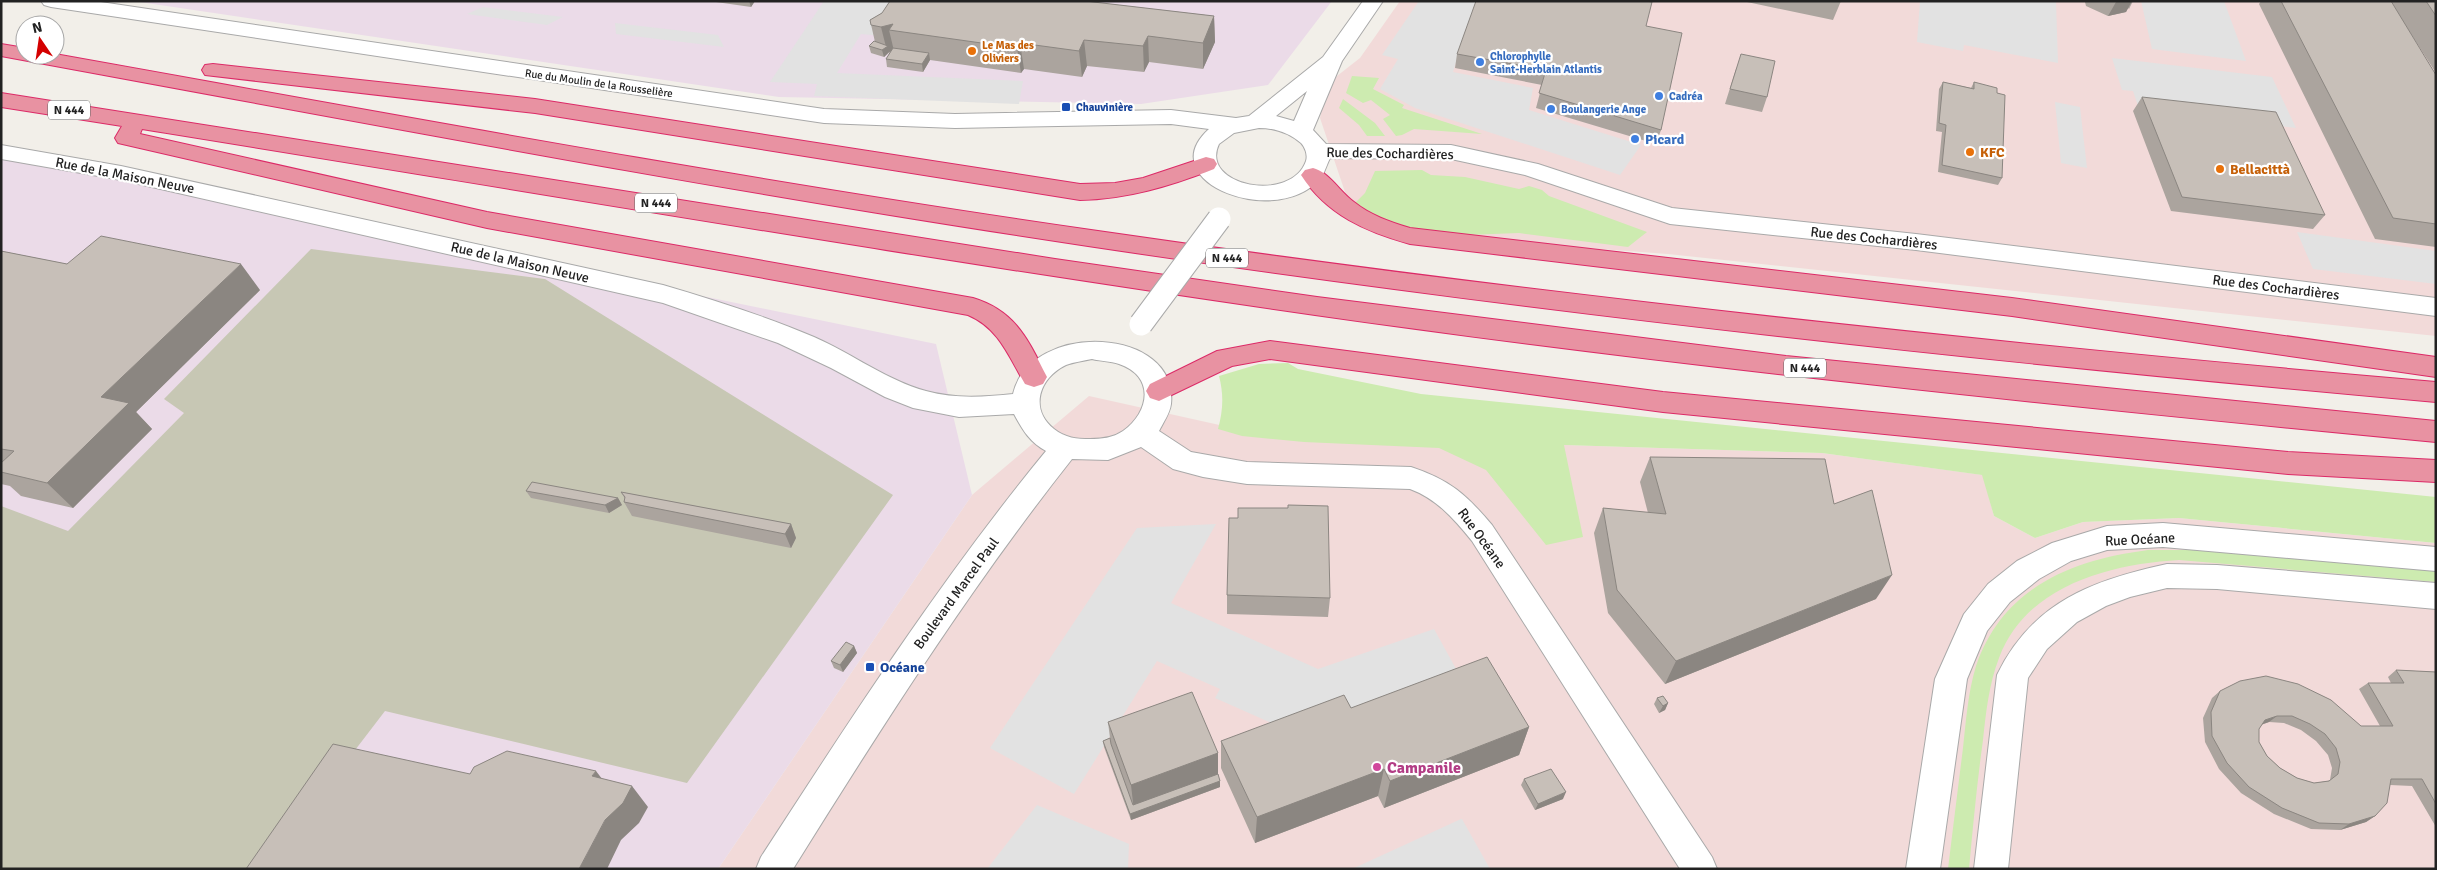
<svg xmlns="http://www.w3.org/2000/svg" width="2437" height="870" font-family="Signika,sans-serif">
  <style>
    .commercial { fill: #f2dad9 }
    .industrial { fill: #ebdbe8 }
    .construction { fill: #c7c7b4 }
    .grass { fill: #cdebb0 }
    .parking { fill: #e2e2e2 }
    .lines { fill: none; stroke-linecap: round; stroke-linejoin: round }
    .minor-casing { stroke: #a9a9a9; stroke-width: 2 }
    .highway-casing { stroke: #dc2a67; stroke-width: 2 }
    .minor { fill: #fff; fill-rule: evenodd }
    .highway { fill: #e892a2; fill-rule: evenodd }
    .minor-bridge-casing { stroke: #a9a9a9; stroke-width: 25; stroke-linecap: butt }
    .minor-bridge { stroke: #fff; stroke-width: 23 }
    .wall { fill: #aba49e; fill-rule: evenodd }
    .shaded-wall { fill: #8b8681 }
    .building { fill: #c7bfb8; stroke: #8b8681; fill-rule: evenodd }
    .food-dot { fill: #e8710a; stroke: #fff; stroke-width: 2 }
    .shop-dot { fill: #3f7fe0; stroke: #fff; stroke-width: 2 }
    .transit-dot { fill: #1a4fb4; stroke: #fff; stroke-width: 2 }
    .hotel-dot { fill: #d1479c; stroke: #fff; stroke-width: 2 }
    .labels { text-anchor: middle; stroke-width: 4.5; stroke-linejoin: round; paint-order: stroke }
    .far-food-label { font-size: 11px; font-weight: bold; fill: #c56008; stroke: #fff; text-anchor: start }
    .far-shop-label { font-size: 11px; font-weight: bold; fill: #366cbe; stroke: #fff; text-anchor: start }
    .far-street-label { font-size: 11px; fill: #222; stroke: #fff }
    .far-transit-label { font-size: 11px; font-weight: bold; fill: #164399; stroke: #fff; text-anchor: start }
    .shield { fill: #fff; stroke: #646464; stroke-width: 1 }
    .shield-label { font-size: 12px; font-weight: bold; fill: #222 }
    .shop-label { font-size: 14px; font-weight: bold; fill: #366cbe; stroke: #fff; text-anchor: start }
    .food-label { font-size: 14px; font-weight: bold; fill: #c56008; stroke: #fff; text-anchor: start }
    .street-label { font-size: 14px; fill: #222; stroke: #fff }
    .transit-label { font-size: 14px; font-weight: bold; fill: #164399; stroke: #fff; text-anchor: start }
    .near-hotel-label { font-size: 16px; font-weight: bold; fill: #b23c85; stroke: #fff; text-anchor: start }
  </style>
  <rect width="100%" height="100%" fill="#f2efe9"/>
  <!-- commercial -->
  <path class="commercial" d="M 1400,1 L 2436,1 L 2436,336 L 1668,254 L 1436,237 L 1356,210 L 1345,192 L 1320,118 L 1325,94 L 1337,76 L 1360,58 Z
    M 1089,396 L 1233,428 L 1564,445 L 1822,453 L 1983,475 L 1994,516 L 2035,538 L 2083,522 L 2179,518 L 2436,543 L 2436,869 L 718,869 L 972,495 Z"/>
  <!-- industrial -->
  <path class="industrial" d="M 133,1 L 1332,1 L 1268,85 L 1141,104 L 779,97 Z
    M 1,152 L 936,344 L 972,495 L 718,869 L 1,869 Z"/>
  <!-- construction -->
  <path class="construction" d="M 311,249 L 545,279 L 893,495 L 687,783 L 385,711 L 264,869 L 1,869 L 1,506 L 68,531 L 184,413 L 164,399 Z"/>
  <!-- grass -->
  <path class="grass" d="M 1352,76 L 1379,78 L 1373,89 L 1404,105 L 1402,108 L 1482,134 L 1414,129 L 1402,135 L 1396,136 L 1383,119 L 1390,115 L 1371,100 L 1363,103 L 1346,93 Z
    M 1343,99 L 1375,123 L 1385,136 L 1367,136 L 1359,125 L 1339,108 Z
    M 1422,170 L 1431,175 L 1465,177 L 1519,189 L 1529,186 L 1542,190 L 1549,196 L 1647,232 L 1628,247 L 1519,233 L 1466,235 L 1409,228 L 1380,220 L 1353,205 L 1365,193 L 1375,171 Z
    M 1288,363 L 1298,369 L 1421,394 L 2436,497 L 2436,543 L 2179,518 L 2083,522 L 2035,538 L 1994,516 L 1982,475 L 1822,453 L 1564,445 L 1583,537 L 1546,545 L 1486,470 L 1439,448 L 1304,442 L 1242,436 L 1218,429 C 1223,411 1224,395 1219,376 L 1259,364 Z
    M 2148,550 L 2208,550 L 2436,570 L 2436,582 L 2179,560 C 2111,564 2026,585 1999,658 C 1989,684 1986,712 1983,740 C 1977,783 1973,826 1969,869 L 1948,869 C 1953,828 1958,788 1963,748 C 1966,721 1968,692 1976,666 C 2003,587 2072,560 2148,550 Z"/>
  <!-- parking -->
  <path class="parking" d="M 824,1 L 983,1 L 882,36 L 861,34 L 837,73 L 1023,81 L 1019,104 L 814,96 L 817,84 L 770,82 Z
    M 1419,1 L 1476,1 L 1453,72 L 1533,88 L 1529,110 L 1641,145 L 1620,175 L 1415,108 L 1380,89 L 1398,59 L 1382,55 Z
    M 1920,1 L 2056,2 L 2058,63 L 1964,45 L 1963,51 L 1917,42 Z
    M 2141,1 L 2224,1 L 2246,61 L 2152,49 Z
    M 483,7 L 563,17 L 547,25 L 467,14 Z
    M 615,23 L 718,35 L 724,47 L 616,34 Z
    M 2112,58 L 2272,77 L 2296,128 L 2139,109 L 2133,91 L 2122,90 Z
    M 2055,102 L 2080,107 L 2087,168 L 2061,163 Z
    M 2297,232 L 2436,251 L 2436,284 L 2313,269 Z
    M 1216,524 L 1171,603 L 1318,669 L 1434,629 L 1460,676 L 1292,732 L 1215,698 L 1220,689 L 1157,661 L 1074,794 L 990,748 L 1137,528 Z
    M 1037,805 L 1129,844 L 1128,869 L 987,869 Z
    M 1462,819 L 1490,869 L 1352,869 L 1461,819 Z"/>
  <g class="lines">
    <defs>
      <path id="minor" d="M 41,1 L 94,1 L 824,109 L 955,114 L 1171,110 L 1236,118 L 1249,116 L 1323,57 L 1363,1 L 1383,1 L 1342,61 L 1313,130 L 1326,144 L 1451,145 L 1538,164 L 1672,208 L 1916,234 L 2436,298 L 2436,316 L 1916,250 L 1670,224 L 1525,175 L 1451,159 L 1330,158 C 1327,164 1325,171 1322,176 C 1282,231 1149,183 1209,129 L 1171,124 L 955,128 L 824,123 L 51,7 L 44,5 ZM 1307,91 L 1294,121 L 1276,116 ZM 1259,128 C 1275,128 1289,133 1301,143 C 1305,147 1308,155 1306,161 C 1291,204 1199,186 1219,144 L 1234,133 Z
        M 1,145 L 121,166 L 663,285 C 714,300 765,316 814,337 C 851,353 888,381 926,391 C 955,399 984,397 1013,394 C 1030,320 1179,326 1171,404 C 1170,413 1163,423 1159,431 L 1191,452 L 1247,462 L 1411,467 C 1450,480 1466,494 1492,525 L 1712,857 L 1717,869 L 1680,869 L 1472,541 C 1454,519 1437,499 1410,489 L 1247,484 L 1203,477 L 1173,469 L 1141,447 L 1108,460 L 1072,459 C 969,589 881,728 793,869 L 756,869 L 761,857 C 851,718 941,579 1046,451 C 1030,442 1023,431 1014,414 L 959,417 L 913,408 L 885,397 L 831,368 L 778,343 L 663,303 L 121,180 L 1,159 ZM 1092,359 C 1100,361 1110,361 1119,364 C 1155,376 1150,412 1123,431 C 1113,438 1101,439 1090,439 C 1077,439 1065,438 1054,429 C 1029,409 1039,378 1066,365 C 1074,362 1083,361 1092,359 Z
        M 2163,523 L 2436,547 L 2436,571 L 2163,547 L 2107,550 L 2071,561 L 2039,579 L 2010,602 L 1987,631 L 1967,679 L 1940,869 L 1906,869 L 1935,679 L 1964,614 L 1988,584 L 2017,561 L 2052,543 L 2107,526 Z
        M 2167,564 L 2217,565 L 2436,583 L 2436,609 L 2217,589 L 2167,588 L 2130,597 L 2106,606 L 2077,622 L 2047,649 L 2028,678 L 2008,869 L 1974,869 L 1997,675 C 2032,602 2093,580 2167,564 Z"/>
      <path id="highway" d="M 1,44 L 25,48 L 25,55 L 55,54 C 400,116 745,180 1091,230 C 1538,295 1986,343 2436,382 L 2436,402 C 1985,362 1535,313 1088,246 C 733,193 381,126 28,61 L 1,56 Z
        M 213,64 L 535,99 L 1080,184 L 1115,183 L 1143,178 L 1206,157 L 1214,159 L 1217,164 L 1214,169 C 1170,186 1128,199 1080,200 L 535,113 L 205,75 L 202,70 L 205,65 Z
        M 1,93 L 1055,259 L 1317,297 L 1786,356 L 2436,421 L 2436,442 C 2061,406 1687,368 1315,315 C 923,259 533,192 142,129 L 140,134 L 487,212 L 973,298 C 1016,311 1028,340 1047,377 L 1043,384 L 1034,387 L 1025,384 C 1009,357 999,328 968,315 L 487,228 L 118,143 L 115,138 L 122,126 L 1,107 Z
        M 1313,168 C 1329,172 1340,192 1354,202 C 1370,215 1390,222 1410,228 L 2012,298 L 2436,357 L 2436,377 L 2012,316 L 1410,244 C 1366,232 1327,215 1301,175 L 1305,170 Z
        M 1270,341 L 1663,392 L 2288,452 L 2436,460 L 2436,482 L 2288,474 L 1663,412 L 1270,359 L 1232,366 L 1159,401 L 1150,398 L 1146,391 L 1150,384 L 1217,351 Z"/>
    </defs>
    <!-- minor casing -->
    <use href="#minor" class="minor-casing"/>
    <!-- highway casing -->
    <use href="#highway" class="highway-casing"/>
    <!-- minor -->
    <use href="#minor" class="minor"/>
    <!-- highway -->
    <use href="#highway" class="highway"/>
    <defs>
      <path id="minor-bridge" d="M 1141,324 L 1219,219"/>
    </defs>
    <!-- minor-bridge casing -->
    <use href="#minor-bridge" class="minor-bridge-casing"/>
    <!-- minor-bridge -->
    <use href="#minor-bridge" class="minor-bridge"/>
  </g>
  <!-- wall -->
  <path class="wall" d="M 709,1 L 755,1 L 751,7 Z
    M 1747,1 L 1841,1 L 1833,20 L 1747,2 Z
    M 2081,1 L 2133,1 L 2129,9 L 2128,8 L 2126,12 L 2108,16 L 2086,6 L 2085,2 Z
    M 2261,1 L 2436,1 L 2436,73 L 2393,6 L 2436,75 L 2436,247 L 2375,239 L 2259,4 Z
    M 1093,2 L 1214,16 L 1215,42 L 1203,69 L 1149,62 L 1144,72 L 1087,66 L 1082,77 L 1024,69 L 1021,73 L 930,60 L 923,72 L 887,67 L 886,59 L 890,52 L 884,57 L 871,53 L 869,46 L 875,42 L 870,20 L 882,13 Z
    M 1646,26 L 1661,130 L 1656,144 L 1536,108 L 1542,85 L 1455,68 L 1457,54 Z
    M 1736,69 L 1767,97 L 1762,112 L 1725,104 Z
    M 1943,82 L 1971,88 L 1974,82 L 1997,93 L 2002,178 L 1998,185 L 1938,172 L 1942,132 L 1936,131 L 1939,89 Z
    M 2142,97 L 2325,215 L 2313,229 L 2171,211 L 2133,111 Z
    M 1,251 L 67,264 L 260,290 L 136,412 L 152,429 L 73,508 L 21,496 L 10,486 L 1,484 Z
    M 1650,457 L 1834,504 L 1876,599 L 1665,684 L 1608,613 L 1594,533 L 1603,508 L 1648,513 L 1640,482 Z
    M 526,491 L 618,498 L 622,505 L 609,513 L 531,498 Z
    M 621,492 L 791,524 L 796,538 L 791,548 L 632,516 L 624,502 L 625,499 Z
    M 1227,595 L 1330,598 L 1328,617 L 1227,614 Z
    M 854,646 L 857,653 L 843,672 L 834,668 L 831,661 Z
    M 2396,670 L 2436,672 L 2436,827 L 2412,786 L 2390,785 L 2375,816 L 2366,822 L 2340,830 L 2311,829 L 2274,814 L 2241,793 L 2219,769 L 2205,742 L 2203,718 L 2212,698 L 2220,691 L 2361,726 L 2380,726 L 2359,689 L 2368,683 L 2391,683 L 2388,677 ZM 2269,722 L 2284,723 L 2301,730 L 2316,741 L 2328,755 L 2332,768 L 2330,780 L 2328,781 L 2314,783 L 2297,778 L 2280,768 L 2267,756 L 2259,742 L 2259,729 L 2261,725 Z
    M 1657,698 L 1668,703 L 1665,710 L 1659,713 L 1654,704 Z
    M 1351,708 L 1529,727 L 1519,755 L 1384,808 L 1378,796 L 1255,843 L 1221,768 L 1221,741 Z
    M 1108,722 L 1218,753 L 1218,774 L 1220,787 L 1131,820 L 1104,747 L 1103,741 L 1110,738 Z
    M 1524,779 L 1563,799 L 1535,810 L 1521,785 Z"/>
  <!-- shaded-wall -->
  <path class="shaded-wall" d="M 749,1 L 755,1 L 751,7 Z
    M 2118,1 L 2132,1 L 2126,12 L 2108,16 L 2116,2 Z
    M 1214,16 L 1215,42 L 1203,69 L 1203,43 Z
    M 893,24 L 889,30 L 894,51 L 889,52 L 884,57 L 882,50 L 886,47 L 881,27 Z
    M 1148,36 L 1149,62 L 1144,72 L 1143,46 Z
    M 1084,40 L 1087,66 L 1082,77 L 1079,51 Z
    M 1020,43 L 1024,69 L 1021,73 L 1017,48 Z
    M 929,53 L 930,60 L 923,72 L 922,64 Z
    M 241,264 L 260,290 L 136,412 L 152,429 L 73,508 L 47,483 L 101,397 Z
    M 618,498 L 622,505 L 609,513 L 605,505 Z
    M 791,524 L 796,538 L 791,548 L 785,534 Z
    M 1892,575 L 1876,599 L 1665,684 L 1676,661 Z
    M 854,646 L 857,653 L 843,672 L 840,665 Z
    M 1668,703 L 1665,710 L 1659,713 L 1663,706 Z
    M 2277,716 L 2269,722 L 2257,726 L 2265,720 Z
    M 1529,727 L 1519,755 L 1384,808 L 1390,781 Z
    M 1218,753 L 1218,781 L 1134,811 L 1131,785 Z
    M 1384,769 L 1378,796 L 1255,843 L 1257,817 Z
    M 596,771 L 612,792 L 592,776 Z
    M 1220,781 L 1220,787 L 1131,820 L 1130,814 Z
    M 632,786 L 648,807 L 639,823 L 621,840 L 607,869 L 579,869 L 605,820 Z
    M 1566,792 L 1563,799 L 1535,810 L 1538,804 Z
    M 2375,816 L 2366,822 L 2340,830 L 2349,824 Z"/>
  <!-- building -->
  <path class="building" d="M 890,1 L 1085,1 L 1214,16 L 1203,43 L 1148,36 L 1143,46 L 1084,40 L 1079,51 L 1020,43 L 1017,48 L 889,30 L 893,24 L 881,27 L 871,25 L 870,20 L 882,13 Z
    M 1476,1 L 1646,1 L 1652,2 L 1646,26 L 1682,33 L 1661,130 L 1539,93 L 1546,70 L 1457,54 Z
    M 2281,1 L 2391,1 L 2436,75 L 2436,224 L 2393,218 Z
    M 2426,1 L 2436,1 L 2436,16 Z
    M 874,41 L 888,46 L 882,50 L 869,46 Z
    M 893,48 L 929,53 L 922,64 L 886,59 Z
    M 1741,54 L 1775,61 L 1767,97 L 1730,89 Z
    M 1943,82 L 1974,89 L 1974,82 L 1997,88 L 1997,93 L 2005,95 L 2002,178 L 1942,165 L 1946,125 L 1939,123 Z
    M 2142,97 L 2276,112 L 2325,215 L 2182,197 Z
    M 101,236 L 241,264 L 101,397 L 129,403 L 47,483 L 1,472 L 1,463 L 14,451 L 1,449 L 1,251 L 67,264 Z
    M 1650,457 L 1825,459 L 1834,504 L 1872,490 L 1892,575 L 1676,661 L 1617,590 L 1603,508 L 1666,514 Z
    M 532,482 L 618,498 L 605,505 L 526,491 Z
    M 621,492 L 791,524 L 785,534 L 624,502 L 625,497 Z
    M 1288,505 L 1328,506 L 1330,598 L 1227,595 L 1229,518 L 1238,518 L 1238,508 L 1288,508 Z
    M 846,642 L 854,646 L 840,665 L 831,661 Z
    M 1487,657 L 1529,727 L 1390,781 L 1384,769 L 1257,817 L 1221,741 L 1344,695 L 1351,708 Z
    M 2396,670 L 2436,672 L 2436,804 L 2422,779 L 2391,779 L 2387,803 L 2375,816 L 2349,824 L 2319,823 L 2282,808 L 2249,787 L 2227,763 L 2212,736 L 2211,712 L 2220,691 L 2240,681 L 2266,676 L 2298,684 L 2331,700 L 2361,726 L 2393,726 L 2368,683 L 2404,683 ZM 2277,716 L 2292,716 L 2310,724 L 2325,734 L 2336,748 L 2340,762 L 2338,774 L 2329,781 L 2314,783 L 2297,778 L 2280,768 L 2267,756 L 2259,742 L 2259,729 L 2265,720 Z
    M 1192,692 L 1218,753 L 1131,785 L 1108,722 Z
    M 1663,696 L 1668,703 L 1663,706 L 1657,698 Z
    M 1110,738 L 1111,744 L 1133,805 L 1218,774 L 1220,781 L 1130,814 L 1103,741 Z
    M 333,744 L 470,774 L 474,767 L 507,751 L 596,771 L 592,776 L 632,786 L 623,803 L 605,820 L 579,869 L 246,869 Z
    M 1551,769 L 1566,792 L 1538,804 L 1524,779 Z"/>
  <!-- markers -->
  <g class="food-dot">
    <circle cx="972" cy="51" r="5"/>
    <circle cx="1970" cy="152" r="5"/>
    <circle cx="2220" cy="169" r="5"/>
  </g>
  <g class="shop-dot">
    <circle cx="1480" cy="62" r="5"/>
    <circle cx="1659" cy="96" r="5"/>
    <circle cx="1551" cy="109" r="5"/>
    <circle cx="1635" cy="139" r="5"/>
  </g>
  <g class="transit-dot">
    <rect x="1061" y="102" width="10" height="10" rx="2.5"/>
    <rect x="865" y="662" width="10" height="10" rx="2.5"/>
  </g>
  <circle class="hotel-dot" cx="1377" cy="767" r="5"/>
  <g class="labels">
    <!-- far-food labels -->
    <g class="far-food-label">
      <text x="982" y="49">Le Mas des<tspan x="982" dy="13">Oliviers</tspan></text>
    </g>
    <!-- far-shop labels -->
    <g class="far-shop-label">
      <text x="1490" y="60">Chlorophylle<tspan x="1490" dy="13">Saint-Herblain Atlantis</tspan></text>
      <text x="1669" y="100">Cadréa</text>
      <text x="1561" y="113">Boulangerie Ange</text>
    </g>
    <!-- far-street labels -->
    <g class="far-street-label">
      <text transform="translate(599 83) rotate(8)" y="4">Rue du Moulin de la Rousselière</text>
    </g>
    <!-- far-transit labels -->
    <g class="far-transit-label">
      <text x="1076" y="111">Chauvinière</text>
    </g>
    <!-- shield labels -->
    <g class="shield">
      <rect x="48" y="100.5" width="42" height="19" rx="4"/>
      <rect x="635" y="193.5" width="42" height="19" rx="4"/>
      <rect x="1206" y="248.5" width="42" height="19" rx="4"/>
      <rect x="1784" y="358.5" width="42" height="19" rx="4"/>
    </g>
    <g class="shield-label">
      <text x="69" y="114">N 444</text>
      <text x="656" y="207">N 444</text>
      <text x="1227" y="262">N 444</text>
      <text x="1805" y="372">N 444</text>
    </g>
    <!-- shop labels -->
    <g class="shop-label">
      <text x="1645" y="144">Picard</text>
    </g>
    <!-- food labels -->
    <g class="food-label">
      <text x="1980" y="157">KFC</text>
      <text x="2230" y="174">Bellacittà</text>
    </g>
    <!-- street labels -->
    <g class="street-label">
      <text transform="translate(1390 153) rotate(1)" y="5">Rue des Cochardières</text>
      <text transform="translate(125 175) rotate(11)" y="5">Rue de la Maison Neuve</text>
      <text transform="translate(1874 238) rotate(6)" y="5">Rue des Cochardières</text>
      <text transform="translate(520 262) rotate(13)" y="5">Rue de la Maison Neuve</text>
      <text transform="translate(2276 287) rotate(7)" y="5">Rue des Cochardières</text>
      <text transform="translate(1482 538) rotate(54)" y="5">Rue Océane</text>
      <text transform="translate(2140 539) rotate(-3)" y="5">Rue Océane</text>
      <text transform="translate(956 593) rotate(-54)" y="5">Boulevard Marcel Paul</text>
    </g>
    <!-- transit labels -->
    <g class="transit-label">
      <text x="880" y="672">Océane</text>
    </g>
    <!-- near-hotel labels -->
    <g class="near-hotel-label">
      <text x="1387" y="773">Campanile</text>
    </g>
  </g>
  <!-- border -->
  <rect width="2437" height="870" fill="none" stroke="#222222" stroke-width="5"/>
  <!-- north arrow -->
  <g transform="translate(40 40) rotate(347)"><circle r="24" fill="#ffffff" stroke="#a7a7a7"/>
  <path d="M0-4L9 19L0 12L-9 19Z" fill="#d40000"/>
  <text y="-8" font-size="14" font-weight="bold" text-anchor="middle" fill="#222222">N</text>
  </g>
</svg>
